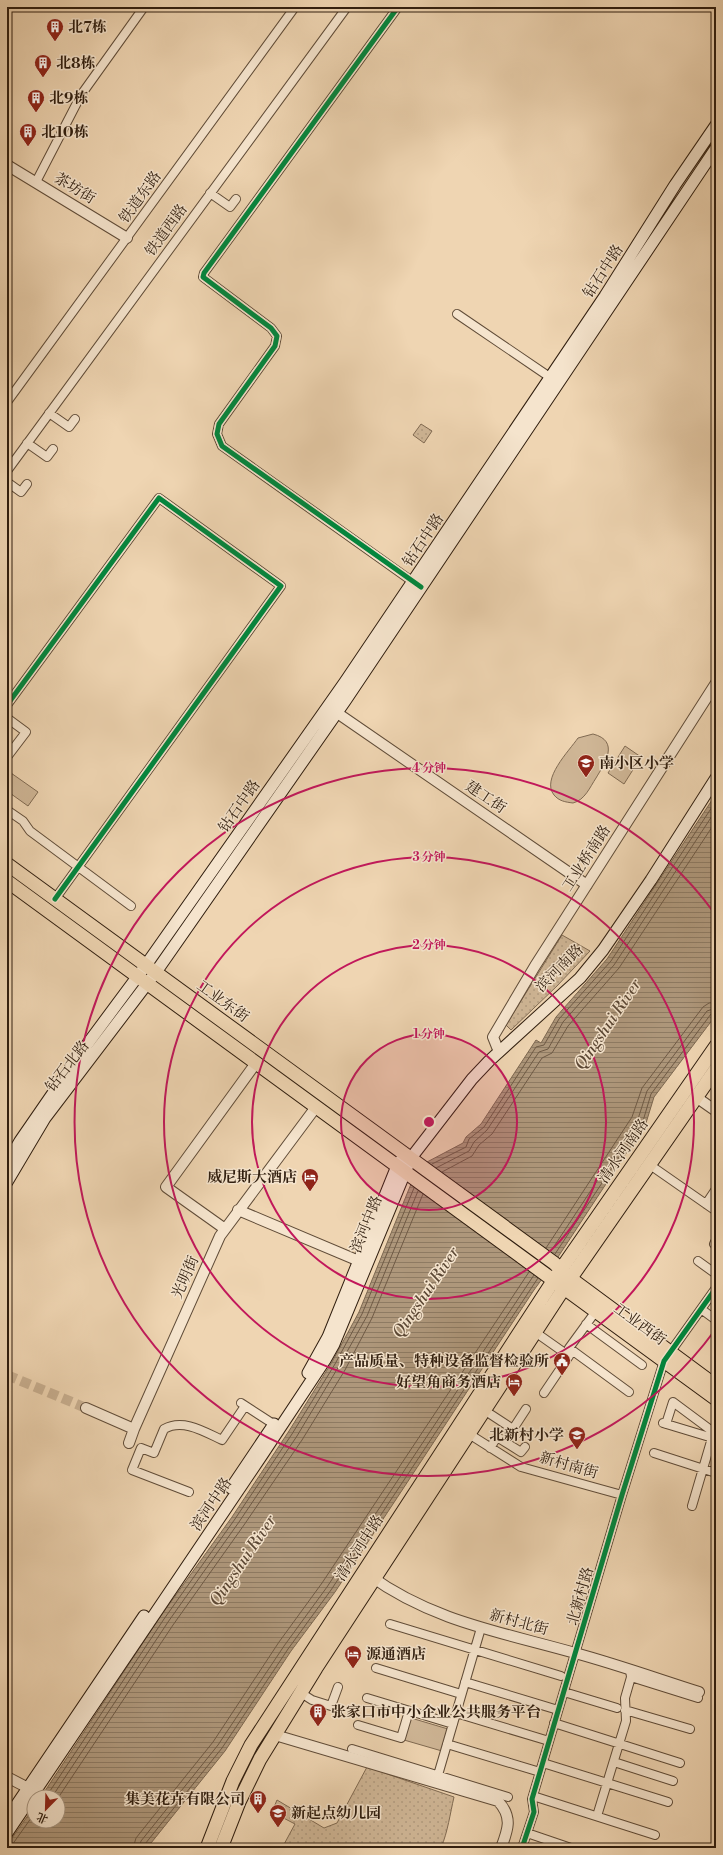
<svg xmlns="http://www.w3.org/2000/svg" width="723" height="1855" font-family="'Libre Bodoni','Noto Serif SC',serif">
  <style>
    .park { fill: url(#park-dots); stroke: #806a52 }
    .pitch { fill: #cfb696; stroke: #806a52 }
    .water { fill: url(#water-rules); stroke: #7c6750 }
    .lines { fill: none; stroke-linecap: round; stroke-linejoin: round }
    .shore { stroke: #6f5a45; stroke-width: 1 }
    .tertiary-tunnel { stroke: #c9b091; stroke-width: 10; stroke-dasharray: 10 5; stroke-linecap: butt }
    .minor-casing { stroke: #604c38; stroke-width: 10 }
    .tertiary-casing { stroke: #604c38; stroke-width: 12 }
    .secondary-casing { stroke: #301e0f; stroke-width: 13 }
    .primary-casing { stroke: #301e0f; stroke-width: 15 }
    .minor { stroke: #f5e4cd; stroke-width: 8 }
    .tertiary { stroke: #f5e4cd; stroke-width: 10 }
    .secondary { stroke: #f5e4cd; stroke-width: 11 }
    .primary { stroke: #efd5b2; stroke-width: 13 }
    .cycleway-casing { stroke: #f5e4cd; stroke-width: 8 }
    .cycleway { stroke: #00873e; stroke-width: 5 }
    .ring { fill: none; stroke: #c2185b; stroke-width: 2 }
    .labels { text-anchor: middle; stroke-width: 3; stroke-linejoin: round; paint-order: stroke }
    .poi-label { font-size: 15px; font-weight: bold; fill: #301e0f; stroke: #f5e4cd; text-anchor: start }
    .street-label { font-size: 15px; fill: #301e0f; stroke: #f5e4cd }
    .water-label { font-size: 16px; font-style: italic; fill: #5c4835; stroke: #f5e4cd }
    .centre { fill: #c2185b; stroke: #f5e4cd; stroke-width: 2 }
    .ring-label { font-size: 12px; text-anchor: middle; font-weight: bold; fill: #c2185b; stroke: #f5e4cd; stroke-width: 3; stroke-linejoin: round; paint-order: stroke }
  </style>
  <defs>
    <pattern id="park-dots" width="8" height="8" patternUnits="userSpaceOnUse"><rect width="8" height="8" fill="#cfb696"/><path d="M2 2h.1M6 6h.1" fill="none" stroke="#b29c80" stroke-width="1.8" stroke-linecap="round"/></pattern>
    <pattern id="water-rules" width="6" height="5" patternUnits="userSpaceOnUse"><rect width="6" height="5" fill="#ae977b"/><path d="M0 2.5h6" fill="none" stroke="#8e7b63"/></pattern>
  </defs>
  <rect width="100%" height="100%" fill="#efd5b2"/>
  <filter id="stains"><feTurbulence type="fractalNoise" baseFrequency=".005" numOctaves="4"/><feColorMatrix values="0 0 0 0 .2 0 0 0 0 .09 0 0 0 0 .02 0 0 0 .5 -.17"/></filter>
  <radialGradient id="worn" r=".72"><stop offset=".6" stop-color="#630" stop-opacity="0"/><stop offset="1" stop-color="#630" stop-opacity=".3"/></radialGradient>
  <!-- park -->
  <path class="park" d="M 421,424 L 432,431 L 424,443 L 413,435 Z
    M 562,935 L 590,951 L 557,986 L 511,1030 L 506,1025 Z
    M 367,1767 L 454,1797 C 450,1814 448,1831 441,1848 L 282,1848 L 295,1824 L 272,1812 L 277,1800 L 324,1828 L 337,1823 Z"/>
  <!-- pitch -->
  <path class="pitch" d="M 593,734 C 620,741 605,763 596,778 C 590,787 585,800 573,803 C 565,802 559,801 554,795 C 541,779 569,751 578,738 Z
    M 625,746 L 641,757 L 624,784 L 608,773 Z
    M 11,773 L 38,792 L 28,806 L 7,791 L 7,780 Z
    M 411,1718 L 448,1729 L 442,1751 L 404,1740 Z"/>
  <!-- water -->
  <path class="water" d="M 716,794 L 716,1015 L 654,1097 L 646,1123 L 558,1257 L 534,1290 L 335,1592 L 291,1651 L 225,1751 L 147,1848 L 7,1848 L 7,1845 L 34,1807 L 34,1821 L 58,1821 L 58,1797 L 41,1797 L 160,1617 L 232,1517 L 289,1431 L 332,1362 L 359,1312 L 411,1184 L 427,1162 L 463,1143 L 466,1137 L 481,1124 L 536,1040 L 541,1043 L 556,1017 L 607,959 Z"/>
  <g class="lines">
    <!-- shore -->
    <path class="shore" d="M 432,1164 L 466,1147 L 469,1139 L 484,1127 L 536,1047 L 544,1045 L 559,1019 L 611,961 L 716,801
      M 436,1168 L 469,1151 L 474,1142 L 487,1130 L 539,1052 L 548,1049 L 563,1022 L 614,965 L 716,810
      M 442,1172 L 472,1156 L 479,1145 L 492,1134 L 542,1058 L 552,1053 L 568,1026 L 619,968 L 716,821
      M 546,1248 L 632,1117 L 642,1088 L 703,1007 L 709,1003 L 716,1002
      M 551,1251 L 638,1119 L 647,1091 L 707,1011 L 716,1008
      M 555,1254 L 643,1121 L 651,1094 L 711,1014 L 716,1013
      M 46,1797 L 164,1619 L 235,1519 L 292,1434 L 335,1364 L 362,1314 L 414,1188
      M 52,1797 L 168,1622 L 239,1522 L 297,1436 L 339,1366 L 367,1316 L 418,1191
      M 58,1798 L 173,1625 L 244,1525 L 302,1440 L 345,1370 L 372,1318 L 423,1194
      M 7,1847 L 12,1845 L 34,1814
      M 133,1848 L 136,1838 L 213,1742 L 279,1642 L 322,1583 L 529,1272
      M 139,1848 L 141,1841 L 218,1745 L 284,1646 L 327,1587 L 534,1275
      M 144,1848 L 145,1844 L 222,1748 L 288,1649 L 331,1590 L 538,1278"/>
    <!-- tertiary-tunnel -->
    <path class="tertiary-tunnel" d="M 7,1375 L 86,1408"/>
    <defs>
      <path id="minor" d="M 398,7 L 204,273 L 203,277 L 271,328 L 277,336 L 275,346 L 219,424 L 217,434 L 222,446 L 416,584
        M 36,182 L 81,95 L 144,7
        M 210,193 L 230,207 L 236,199
        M 457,314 L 554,380
        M 7,402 L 295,7
        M 49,413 L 69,427 L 75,419
        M 27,443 L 47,457 L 53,449
        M 7,471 L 347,7
        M 7,482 L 21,492 L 27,484
        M 7,705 L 159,498 L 281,586 L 55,899
        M 7,718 L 26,732 L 7,757
        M 7,810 L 23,821 L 30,831 L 131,906
        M 650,1165 L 716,1211
        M 706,1204 L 716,1189
        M 716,1240 L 714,1244 L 716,1246
        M 698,1261 L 716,1274
        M 701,1309 L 716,1320
        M 596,1311 L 569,1348 L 629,1392
        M 586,1324 L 642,1365
        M 535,1332 L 569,1356 L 544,1393
        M 241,1403 L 278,1427
        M 484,1410 L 513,1429 L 526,1409
        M 663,1423 L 716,1439
        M 666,1424 L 673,1402 L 716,1434
        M 469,1434 L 521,1467 L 622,1495
        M 490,1448 L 497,1437 L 521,1452 L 525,1447
        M 654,1453 L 716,1473
        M 189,1492 L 132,1470 L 141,1448 L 154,1453 L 164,1429 C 183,1418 205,1432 222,1440 L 245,1406
        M 692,1506 L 712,1438
        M 390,1624 L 561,1676
        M 376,1668 L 461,1694
        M 631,1677 L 698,1698
        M 465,1682 L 558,1710
        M 564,1692 L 617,1708
        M 301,1693 L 312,1700 L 331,1706 L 338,1687
        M 367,1698 L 453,1724
        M 625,1710 L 690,1729
        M 456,1713 L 549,1741
        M 554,1723 L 680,1763
        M 358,1725 L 401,1738 L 409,1711
        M 447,1744 L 540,1772
        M 352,1749 L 508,1797
        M 614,1762 L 673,1781
        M 543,1763 L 668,1802
        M 438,1775 L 481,1628
        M 533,1796 L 655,1835
        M 597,1816 L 626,1721 L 625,1698 L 631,1677 L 630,1670
        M 527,1833 L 571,1848
        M 522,1848 L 534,1812 L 532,1799 L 622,1495 L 664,1361 L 716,1288"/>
      <path id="tertiary" d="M 7,165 L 127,238
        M 330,708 L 587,885
        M 499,1052 L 493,1037 L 535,966 L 716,683
        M 696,1097 L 716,1111
        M 238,1210 L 359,1261
        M 225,1229 L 166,1187 L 256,1063
        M 86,1408 L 134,1429 L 220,1236 L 316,1107
        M 129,1443 L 134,1429
        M 369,1575 C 432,1621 501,1632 575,1653 C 616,1664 658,1679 699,1692
        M 275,1735 L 498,1801 C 513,1817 508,1830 501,1848
        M 7,1777 L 34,1791"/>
      <path id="secondary" d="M 7,1163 L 20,1141 L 80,1054 L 146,965 L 345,682 L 605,296 L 675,185 L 716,125
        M 7,1182 L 45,1118 L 156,972 L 345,701 L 716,148
        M 308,1373 L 328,1337 L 397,1166 L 401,1160
        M 231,1488 L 274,1424
        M 7,1819 L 144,1616
        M 7,1833 L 262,1455 L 325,1360 L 334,1344 L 411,1158 L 472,1079 L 489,1061 L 580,978 L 603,950 L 651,880 L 716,778"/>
      <path id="primary" d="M 7,864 L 554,1263 L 570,1278 L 716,1386
        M 7,881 L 716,1399
        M 207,1848 L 233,1781 L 251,1745 L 557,1275 L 716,1046
        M 221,1848 L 239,1802 L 260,1759 L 316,1668 L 568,1282 L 716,1069"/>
    </defs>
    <!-- minor casing -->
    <use href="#minor" class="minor-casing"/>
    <!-- tertiary casing -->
    <use href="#tertiary" class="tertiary-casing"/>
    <!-- secondary casing -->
    <use href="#secondary" class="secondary-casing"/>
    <!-- primary casing -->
    <use href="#primary" class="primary-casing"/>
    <!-- minor -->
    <use href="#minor" class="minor"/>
    <!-- tertiary -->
    <use href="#tertiary" class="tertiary"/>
    <!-- secondary -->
    <use href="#secondary" class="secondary"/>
    <!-- primary -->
    <use href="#primary" class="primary"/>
    <defs>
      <path id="cycleway" d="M 398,7 L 204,273 L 203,277 L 271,328 L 277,336 L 275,346 L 219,424 L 217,434 L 222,446 L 421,587
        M 7,705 L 159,498 L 281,586 L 55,899
        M 522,1848 L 534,1812 L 532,1799 L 622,1495 L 664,1361 L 716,1288"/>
    </defs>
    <!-- cycleway casing -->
    <use href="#cycleway" class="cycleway-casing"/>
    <!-- cycleway -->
    <use href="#cycleway" class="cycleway"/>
  </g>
  <!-- distance rings -->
  <circle cx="429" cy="1122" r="88" fill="#c2185b" fill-opacity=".12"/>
  <g class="ring">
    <circle cx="429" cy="1122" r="88"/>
    <circle cx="429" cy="1122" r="177"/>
    <circle cx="429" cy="1122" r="265"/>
    <path d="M715 1330A354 354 0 1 1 715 914"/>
  </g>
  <!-- icons -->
  <defs>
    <symbol id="building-pin" viewBox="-11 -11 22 30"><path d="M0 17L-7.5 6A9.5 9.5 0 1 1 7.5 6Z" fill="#8f2418" stroke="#f5e4cd"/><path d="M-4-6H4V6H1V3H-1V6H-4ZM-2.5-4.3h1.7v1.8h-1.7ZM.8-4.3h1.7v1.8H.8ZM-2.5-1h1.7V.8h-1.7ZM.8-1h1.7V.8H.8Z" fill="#fff"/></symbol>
    <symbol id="school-pin" viewBox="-11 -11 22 30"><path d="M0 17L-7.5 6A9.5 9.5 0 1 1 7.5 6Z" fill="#8f2418" stroke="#f5e4cd"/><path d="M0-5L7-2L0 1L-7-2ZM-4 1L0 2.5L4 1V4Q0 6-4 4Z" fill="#fff"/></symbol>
    <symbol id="hotel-pin" viewBox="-11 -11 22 30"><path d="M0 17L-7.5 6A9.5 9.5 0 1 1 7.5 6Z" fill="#8f2418" stroke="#f5e4cd"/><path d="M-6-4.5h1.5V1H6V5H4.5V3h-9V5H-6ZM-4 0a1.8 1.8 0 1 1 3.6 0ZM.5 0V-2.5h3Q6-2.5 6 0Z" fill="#fff"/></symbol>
    <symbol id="civic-pin" viewBox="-11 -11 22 30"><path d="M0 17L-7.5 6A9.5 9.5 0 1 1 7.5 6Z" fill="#8f2418" stroke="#f5e4cd"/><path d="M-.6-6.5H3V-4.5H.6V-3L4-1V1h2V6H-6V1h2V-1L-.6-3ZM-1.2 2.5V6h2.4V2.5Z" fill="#fff"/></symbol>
  </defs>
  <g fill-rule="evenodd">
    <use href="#building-pin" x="45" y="17" width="20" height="27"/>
    <use href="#building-pin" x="33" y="53" width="20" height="27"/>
    <use href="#building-pin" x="26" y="88" width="20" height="27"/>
    <use href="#building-pin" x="18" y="122" width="20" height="27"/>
    <use href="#school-pin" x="576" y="753" width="20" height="27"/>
    <use href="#hotel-pin" x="300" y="1167" width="20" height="27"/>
    <use href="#civic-pin" x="552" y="1351" width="20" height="27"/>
    <use href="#hotel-pin" x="504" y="1372" width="20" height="27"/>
    <use href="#school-pin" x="567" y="1425" width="20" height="27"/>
    <use href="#hotel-pin" x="343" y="1644" width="20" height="27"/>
    <use href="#building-pin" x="308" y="1702" width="20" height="27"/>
    <use href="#building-pin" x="248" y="1789" width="20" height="27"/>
    <use href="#school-pin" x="268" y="1803" width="20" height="27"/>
  </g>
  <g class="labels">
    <!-- poi labels -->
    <g class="poi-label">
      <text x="68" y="32">北7栋</text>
      <text x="56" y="68">北8栋</text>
      <text x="49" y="103">北9栋</text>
      <text x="41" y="137">北10栋</text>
      <text x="599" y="768">南小区小学</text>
      <text x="297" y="1182" text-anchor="end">威尼斯大酒店</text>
      <text x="549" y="1366" text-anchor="end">产品质量、特种设备监督检验所</text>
      <text x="501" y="1387" text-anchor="end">好望角商务酒店</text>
      <text x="564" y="1440" text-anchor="end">北新村小学</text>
      <text x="366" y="1659">源通酒店</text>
      <text x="331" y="1717">张家口市中小企业公共服务平台</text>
      <text x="245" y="1804" text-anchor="end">集美花卉有限公司</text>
      <text x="291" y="1818">新起点幼儿园</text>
    </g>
    <!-- street labels -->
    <g class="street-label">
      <text transform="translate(75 188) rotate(31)" y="5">茶坊街</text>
      <text transform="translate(140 197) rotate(-54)" y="5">铁道东路</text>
      <text transform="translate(166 230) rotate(-54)" y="5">铁道西路</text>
      <text transform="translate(603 271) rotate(-57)" y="5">钻石中路</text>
      <text transform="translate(423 540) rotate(-56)" y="5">钻石中路</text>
      <text transform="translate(486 797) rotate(34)" y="5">建工街</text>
      <text transform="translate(239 806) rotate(-55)" y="5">钻石中路</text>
      <text transform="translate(586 858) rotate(-57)" y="5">工业桥南路</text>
      <text transform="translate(559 968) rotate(-45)" y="5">滨河南路</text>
      <text transform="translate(223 1001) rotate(36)" y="5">工业东街</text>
      <text transform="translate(67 1066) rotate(-52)" y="5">钻石北路</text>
      <text transform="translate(623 1151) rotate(-55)" y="5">清水河南路</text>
      <text transform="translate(366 1224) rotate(-68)" y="5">滨河中路</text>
      <text transform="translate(185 1277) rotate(-66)" y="5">光明街</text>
      <text transform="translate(640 1324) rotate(36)" y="5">工业西街</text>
      <text transform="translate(569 1465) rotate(16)" y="5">新村南街</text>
      <text transform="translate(211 1504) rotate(-56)" y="5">滨河中路</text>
      <text transform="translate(359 1548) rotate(-57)" y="5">清水河中路</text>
      <text transform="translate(580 1596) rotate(-74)" y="5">北新村路</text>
      <text transform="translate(519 1622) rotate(15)" y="5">新村北街</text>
    </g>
    <!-- water labels -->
    <g class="water-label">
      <text transform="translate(607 1024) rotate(-56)" y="6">Qingshui River</text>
      <text transform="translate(425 1292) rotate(-56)" y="6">Qingshui River</text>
      <text transform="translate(242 1560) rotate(-56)" y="6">Qingshui River</text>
    </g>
  </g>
  <circle cx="429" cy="1122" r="6" class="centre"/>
  <g class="ring-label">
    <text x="429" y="772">4 分钟</text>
    <text x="429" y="861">3 分钟</text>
    <text x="429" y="949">2 分钟</text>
    <text x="429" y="1038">1 分钟</text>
  </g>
  <!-- margin -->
  <rect width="723" height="1855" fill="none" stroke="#efd5b2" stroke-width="24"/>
  <rect x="8" y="8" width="707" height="1839" fill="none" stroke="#301e0f" stroke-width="2"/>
  <rect x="12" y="12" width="699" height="1831" fill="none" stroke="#301e0f"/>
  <!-- north arrow -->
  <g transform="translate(46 1809) rotate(203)"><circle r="19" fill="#f5e4cd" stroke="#a69581"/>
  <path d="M0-3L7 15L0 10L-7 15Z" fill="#8f2418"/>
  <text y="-6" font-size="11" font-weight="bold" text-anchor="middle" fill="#301e0f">北</text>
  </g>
  <rect width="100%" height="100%" filter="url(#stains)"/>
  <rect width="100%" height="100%" fill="url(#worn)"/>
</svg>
